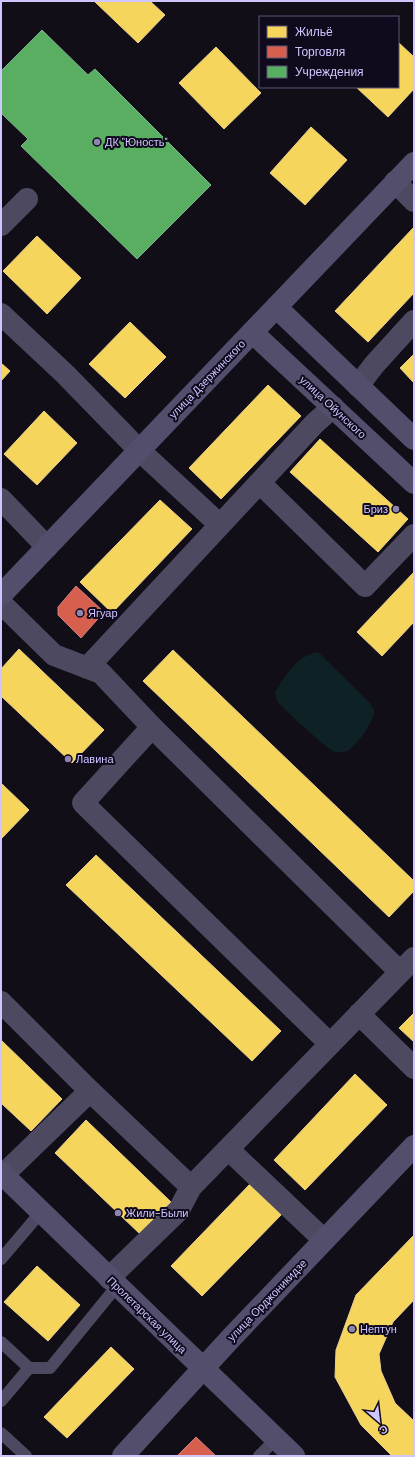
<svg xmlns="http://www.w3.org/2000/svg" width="415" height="1457" font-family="'DM Sans',sans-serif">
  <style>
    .green { fill: #0e2124 }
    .homes { fill: #f6d55c; stroke: #ebd08d }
    .shops { fill: #d6604d; stroke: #d47e82 }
    .public { fill: #5aae61; stroke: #7eb590 }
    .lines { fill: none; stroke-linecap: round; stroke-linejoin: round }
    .lane { stroke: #4d4961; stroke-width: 12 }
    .street { stroke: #4d4961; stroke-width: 22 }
    .secondary { stroke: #524e6c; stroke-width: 22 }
    .poi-dot { fill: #8e85ae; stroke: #0f0a1c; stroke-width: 1.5 }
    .labels { text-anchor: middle; stroke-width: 4; stroke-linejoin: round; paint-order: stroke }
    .poi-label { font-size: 11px; fill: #d1c5ff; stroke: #0f0a1c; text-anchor: start }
    .street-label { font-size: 11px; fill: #d1c5ff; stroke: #0f0a1c }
  </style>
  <rect width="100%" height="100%" fill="#110e18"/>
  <!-- green -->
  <path class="green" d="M 318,652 L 370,703 C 371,705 374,709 374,711 C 375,720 356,747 347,751 C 345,752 337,752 335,752 C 328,750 283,709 277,701 L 275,692 C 286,675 296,656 318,652 Z"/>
  <!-- homes -->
  <path class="homes" d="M 94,1 L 150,1 L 165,15 L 138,43 Z
    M 398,42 L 414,57 L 414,89 L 388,117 L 356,87 L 398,87 Z
    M 216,47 L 261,93 L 224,129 L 179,83 Z
    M 311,127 L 347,160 L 305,205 L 270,173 Z
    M 414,227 L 414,293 L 368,342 L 335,311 Z
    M 37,236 L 81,278 L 47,314 L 3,271 Z
    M 130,322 L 166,357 L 125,398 L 89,364 Z
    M 414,354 L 414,383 L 400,368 Z
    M 1,363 L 10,371 L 1,381 Z
    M 268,385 L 301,416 L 221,499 L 189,468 Z
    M 44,411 L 77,443 L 37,485 L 4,454 Z
    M 320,439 L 408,519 L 378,552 L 290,472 Z
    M 160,500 L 192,529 L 112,613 L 80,582 Z
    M 414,572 L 414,622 L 382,656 L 357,632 Z
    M 19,649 L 104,730 L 72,763 L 1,696 L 1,669 Z
    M 173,650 L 414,881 L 414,891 L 389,917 L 143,681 Z
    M 1,783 L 29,810 L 1,839 Z
    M 96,855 L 281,1031 L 252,1061 L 66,885 Z
    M 414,1013 L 414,1042 L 399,1028 Z
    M 1,1040 L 62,1099 L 31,1131 L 1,1103 Z
    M 355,1074 L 387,1105 L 305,1190 L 274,1160 Z
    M 86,1120 L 171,1202 L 140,1234 L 55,1153 Z
    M 251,1183 L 282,1214 L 202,1296 L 171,1266 Z
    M 414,1235 L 414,1300 L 393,1322 L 379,1354 L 381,1371 L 395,1403 L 414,1421 L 414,1456 L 392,1456 L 361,1425 L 335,1377 L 336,1350 L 356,1295 Z
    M 37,1266 L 80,1305 L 48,1341 L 4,1302 Z
    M 111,1347 L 134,1369 L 67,1438 L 44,1417 Z"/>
  <!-- shops -->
  <path class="shops" d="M 76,586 L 104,612 L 81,638 L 58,615 L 58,607 Z
    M 196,1437 L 216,1456 L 177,1456 Z"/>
  <!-- public -->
  <path class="public" d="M 42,30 L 88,75 L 95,69 L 211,185 L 137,259 L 21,146 L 28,139 L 1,113 L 1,71 Z"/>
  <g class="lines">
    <!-- lane -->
    <path class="lane" d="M 1,1259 L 41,1212
      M 1,1342 L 29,1368 L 1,1401
      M 29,1368 L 50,1368 L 117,1286
      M 1,1433 L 26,1456
      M 259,1456 L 276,1439"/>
    <!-- street -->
    <path class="street" d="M 395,182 L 414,201
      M 1,225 L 27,199
      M 1,314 L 65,374 L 139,450 L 220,525
      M 358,386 L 374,365 L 414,321
      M 260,483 L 365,586 L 414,535
      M 1,499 L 47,547
      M 1,603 L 54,655 L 101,673 L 152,727 L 400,972
      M 87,668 L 315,423 L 333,407
      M 152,727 L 83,803 L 330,1044
      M 1,1002 L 90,1091 L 191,1187
      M 359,1014 L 414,1068
      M 228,1149 L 324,1240
      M 3,1175 L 90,1091
      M 109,1278 L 179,1210 L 191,1187 L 414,958"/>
    <!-- secondary -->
    <path class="secondary" d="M 276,307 L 414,439
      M 252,332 L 414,483
      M 1,595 L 414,163
      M 1,1173 L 294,1456
      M 123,1456 L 231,1338 L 414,1146"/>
  </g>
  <!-- markers -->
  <g class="poi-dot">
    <circle cx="97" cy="142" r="4"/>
    <circle cx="396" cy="509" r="4"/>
    <circle cx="80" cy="613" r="4"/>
    <circle cx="68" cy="759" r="4"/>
    <circle cx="118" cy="1213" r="4"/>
    <circle cx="352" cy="1329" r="4"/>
  </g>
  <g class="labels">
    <!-- poi labels -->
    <g class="poi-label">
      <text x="105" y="146">ДК "Юность"</text>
      <text x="388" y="513" text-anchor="end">Бриз</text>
      <text x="88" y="617">Ягуар</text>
      <text x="76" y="763">Лавина</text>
      <text x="126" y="1217">Жили-Были</text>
      <text x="360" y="1333">Нептун</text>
    </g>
    <!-- street labels -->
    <g class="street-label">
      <text transform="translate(207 379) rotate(-46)" y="4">улица Дзержинского</text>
      <text transform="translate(333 407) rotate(43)" y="4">улица Ойунского</text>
      <text transform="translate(267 1300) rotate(-46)" y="4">улица Орджоникидзе</text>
      <text transform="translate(147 1315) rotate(44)" y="4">Пролетарская улица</text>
    </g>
  </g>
  <!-- border -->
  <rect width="415" height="1457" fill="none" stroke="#d1c5ff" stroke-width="4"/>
  <!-- legend -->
  <rect x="259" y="16" width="140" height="72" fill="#0f0a1c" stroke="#5d5577"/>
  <rect x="267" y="26" width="20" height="12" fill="#f6d55c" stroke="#5d5577"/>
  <text x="295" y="36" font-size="12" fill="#d1c5ff">Жильё</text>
  <rect x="267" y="46" width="20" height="12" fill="#d6604d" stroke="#5d5577"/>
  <text x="295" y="56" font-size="12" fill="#d1c5ff">Торговля</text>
  <rect x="267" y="66" width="20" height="12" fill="#5aae61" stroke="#5d5577"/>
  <text x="295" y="76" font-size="12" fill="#d1c5ff">Учреждения</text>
  <!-- north arrow -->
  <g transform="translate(379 1421) rotate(152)" stroke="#0f0a1c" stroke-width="3" paint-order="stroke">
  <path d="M0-3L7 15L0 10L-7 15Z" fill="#d1c5ff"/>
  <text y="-6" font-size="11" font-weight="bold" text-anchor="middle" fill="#d1c5ff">С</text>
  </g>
</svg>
